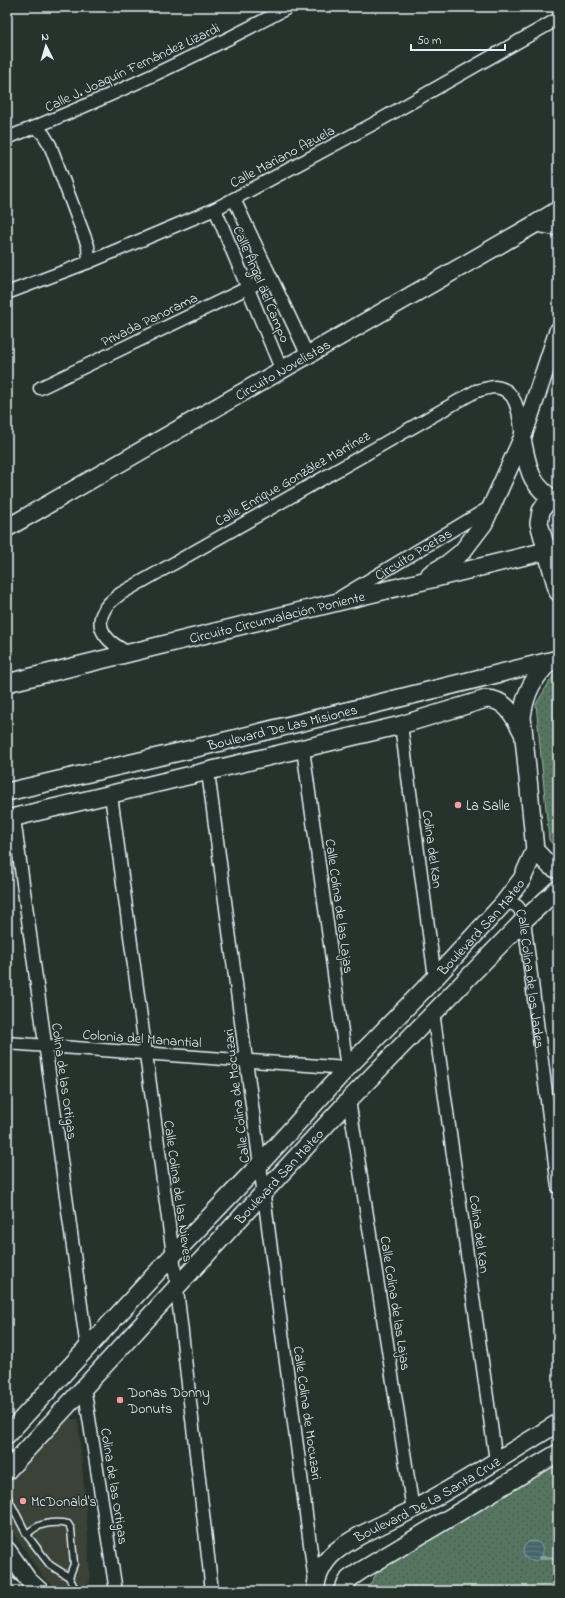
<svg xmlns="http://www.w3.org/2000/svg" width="565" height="1598" font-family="'Indie Flower',sans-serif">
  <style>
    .built { fill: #3a4238 }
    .park { fill: url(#park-dots); stroke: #9eb3ab }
    .water { fill: url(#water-rules); stroke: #879da4 }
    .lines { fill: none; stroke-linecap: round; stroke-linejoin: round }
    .stream { stroke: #879da4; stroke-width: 4 }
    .lane-casing { stroke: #e8f1f8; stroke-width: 9 }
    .street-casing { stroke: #e8f1f8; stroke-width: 15 }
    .secondary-casing { stroke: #e8f1f8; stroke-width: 20 }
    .primary-casing { stroke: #e8f1f8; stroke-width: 22 }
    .lane { stroke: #26332d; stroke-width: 6 }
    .street { stroke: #26332d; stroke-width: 12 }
    .secondary { stroke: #26332d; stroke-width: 17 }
    .primary { stroke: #26332d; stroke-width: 19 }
    .poi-dot { fill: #ff9aa2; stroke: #26332d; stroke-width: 1.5 }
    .labels { text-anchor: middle; stroke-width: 3; stroke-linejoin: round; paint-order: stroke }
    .street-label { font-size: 14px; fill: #e8f1f8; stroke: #26332d }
    .poi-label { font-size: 14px; fill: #e8f1f8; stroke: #26332d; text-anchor: start }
  </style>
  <defs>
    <pattern id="park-dots" width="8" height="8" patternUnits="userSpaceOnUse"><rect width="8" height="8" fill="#54755e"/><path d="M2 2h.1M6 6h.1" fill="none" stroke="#4c5c53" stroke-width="1.8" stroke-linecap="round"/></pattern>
    <pattern id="water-rules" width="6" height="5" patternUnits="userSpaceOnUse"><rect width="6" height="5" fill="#46656c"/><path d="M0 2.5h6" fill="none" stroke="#617c82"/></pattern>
  </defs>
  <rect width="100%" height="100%" fill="#26332d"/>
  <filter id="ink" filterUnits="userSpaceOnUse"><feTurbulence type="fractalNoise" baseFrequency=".025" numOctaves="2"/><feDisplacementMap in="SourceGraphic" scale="8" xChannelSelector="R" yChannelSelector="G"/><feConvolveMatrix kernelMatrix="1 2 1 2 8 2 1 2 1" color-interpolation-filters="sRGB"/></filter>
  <g filter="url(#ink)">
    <!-- built -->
    <path class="built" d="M 69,1416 L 71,1419 L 78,1419 L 87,1522 L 90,1582 L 83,1590 L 84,1591 L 66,1591 L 63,1589 L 60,1591 L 43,1577 L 7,1524 L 7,1486 Z"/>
    <!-- park -->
    <path class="park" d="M 558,668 L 558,850 L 549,840 L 536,704 Z
      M 558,1460 L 558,1591 L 366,1591 L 382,1564 L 455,1524 Z"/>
    <!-- water -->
    <path class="water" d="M523 1551a10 10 0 1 1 20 0a10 10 0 1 1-20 0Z"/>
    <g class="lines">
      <!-- stream -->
      <path class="stream" d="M 540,1558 L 551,1558 L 558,1561"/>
      <defs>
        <path id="lane" d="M 7,1496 L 27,1535
          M 69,1577 L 74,1564 L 71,1529 L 68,1524 C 54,1521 36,1523 27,1535 L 50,1565 L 69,1577 L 76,1591"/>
        <g id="street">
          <path d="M 36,127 L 44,135 L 50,145 L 88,246 L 89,262"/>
          <path d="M 7,138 C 104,100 197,56 289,7"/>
          <path d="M 234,199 L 308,356"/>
          <path d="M 215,209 L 282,371"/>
          <path d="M 7,293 L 89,262 L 215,209 L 373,124 L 558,19"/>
          <path d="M 40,388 L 270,277"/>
          <path id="s1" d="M 341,597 L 492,506"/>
          <path d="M 129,653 C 110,644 91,629 106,607 C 109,602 116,598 120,594 L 476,391 C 482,390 489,387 495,387 C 519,389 519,418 522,436"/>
          <path d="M 401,725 L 435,978"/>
          <path d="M 208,772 L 315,1582"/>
          <path d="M 111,795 L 173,1255 L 212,1591"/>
          <path d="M 14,818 L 87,1349"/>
          <path id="s2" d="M 503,904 C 517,902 520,907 524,920 L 558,1187"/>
          <path d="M 433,1012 L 496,1461"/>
          <path d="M 7,1043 L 347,1068 L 303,749"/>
          <path d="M 349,1100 L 413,1510"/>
          <path d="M 84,1386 L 116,1591"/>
        </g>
        <g id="secondary">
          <path d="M 537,223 L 558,227"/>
          <path d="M 522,439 C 529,471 529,484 558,503"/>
          <path d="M 550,497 L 541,511 L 539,523 L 558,592"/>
          <path id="s3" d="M 7,528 L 537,223 L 558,210"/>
          <path d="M 430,574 L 447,564 L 462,552 L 484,523 L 522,439 L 558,331"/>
          <path d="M 550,662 C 533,678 525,693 522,717 L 535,850 L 550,866 L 558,870"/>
          <path id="s4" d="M 7,683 L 558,548"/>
          <path id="s5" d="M 7,792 L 205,746 L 558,659"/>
          <path d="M 7,819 L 401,725 L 486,699 C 507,699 514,717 523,733"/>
          <path id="s6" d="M 7,1435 L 173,1255 L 259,1165 L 347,1068 L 435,978 L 503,904 L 522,879 L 535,850"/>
          <path id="s7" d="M 7,1471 L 349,1100 L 524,920 L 558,889"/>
          <path d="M 7,1550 L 28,1580 L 40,1591"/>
          <path id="s8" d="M 316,1591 C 315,1577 324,1561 335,1552 C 357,1534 387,1523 412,1510 C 462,1484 510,1452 558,1423"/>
          <path d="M 342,1591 L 349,1579 L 359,1572 L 558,1453"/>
        </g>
        <path id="primary" d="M 7,1586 L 13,1591"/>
      </defs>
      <!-- lane casing -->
      <use href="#lane" class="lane-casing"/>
      <!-- street casing -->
      <use href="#street" class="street-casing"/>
      <!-- secondary casing -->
      <use href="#secondary" class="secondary-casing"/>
      <!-- primary casing -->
      <use href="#primary" class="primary-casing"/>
      <!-- lane -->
      <use href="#lane" class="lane"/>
      <!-- street -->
      <use href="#street" class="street"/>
      <!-- secondary -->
      <use href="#secondary" class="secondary"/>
      <!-- primary -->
      <use href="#primary" class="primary"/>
    </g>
  </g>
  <!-- markers -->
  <g class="poi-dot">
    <circle cx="458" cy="805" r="4"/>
    <circle cx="120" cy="1400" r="4"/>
    <circle cx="23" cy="1501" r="4"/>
  </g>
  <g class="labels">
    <!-- street labels -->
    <g class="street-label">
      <text transform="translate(132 67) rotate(-25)" y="5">Calle J. Joaquín Fernández Lizardi</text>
      <text transform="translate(282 156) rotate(-28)" y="5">Calle Mariano Azuela</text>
      <text transform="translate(262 284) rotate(67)" y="5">Calle Ángel del Campo</text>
      <text transform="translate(149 319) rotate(-26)" y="5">Privada Panorama</text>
      <text dy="5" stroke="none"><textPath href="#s3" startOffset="318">Circuito Novelistas</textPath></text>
      <text transform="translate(292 478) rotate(-30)" y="5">Calle Enrique González Martínez</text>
      <text dy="5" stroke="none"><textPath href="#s1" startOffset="84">Circuito Poetas</textPath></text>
      <text dy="5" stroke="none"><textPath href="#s4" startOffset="278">Circuito Circunvalación Poniente</textPath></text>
      <text dy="5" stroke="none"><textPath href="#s5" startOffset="283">Boulevard De Las Misiones</textPath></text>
      <text transform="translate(433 849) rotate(82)" y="5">Colina del Kan</text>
      <text transform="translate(340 906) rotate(82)" y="5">Calle Colina de las Lajas</text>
      <text dy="5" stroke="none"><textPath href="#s6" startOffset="695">Boulevard San Mateo</textPath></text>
      <text dy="5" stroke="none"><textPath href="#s2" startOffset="89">Calle Colina de los Jades</textPath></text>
      <text transform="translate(142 1038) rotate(4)" y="5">Colonia del Manantial</text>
      <text transform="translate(65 1081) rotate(82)" y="5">Colina de las Ortigas</text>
      <text transform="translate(236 1096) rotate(-97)" y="5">Calle Colina de Mocuzari</text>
      <text dy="5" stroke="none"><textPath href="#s7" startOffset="401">Boulevard San Mateo</textPath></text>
      <text transform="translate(179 1191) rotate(82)" y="5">Calle Colina de las Nieves</text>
      <text transform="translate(480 1234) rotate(82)" y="5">Colina del Kan</text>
      <text transform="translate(396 1303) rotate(81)" y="5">Calle Colina de las Lajas</text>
      <text transform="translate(308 1413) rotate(82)" y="5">Calle Colina de Mocuzari</text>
      <text transform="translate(115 1486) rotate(81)" y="5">Colina de las Ortigas</text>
      <text dy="5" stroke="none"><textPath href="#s8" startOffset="151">Boulevard De La Santa Cruz</textPath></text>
    </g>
    <!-- poi labels -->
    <g class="poi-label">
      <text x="466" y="810">La Salle</text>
      <text x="128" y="1397">Donas Donny<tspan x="128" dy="16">Donuts</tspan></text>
      <text x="31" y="1506">McDonald's</text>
    </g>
  </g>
  <!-- margin -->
  <rect width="565" height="1598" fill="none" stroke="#26332d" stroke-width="24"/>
  <rect x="12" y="12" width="541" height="1574" fill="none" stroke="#e8f1f8" stroke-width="1.5" filter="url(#ink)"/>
  <!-- north arrow -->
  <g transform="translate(46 46) rotate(355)" stroke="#26332d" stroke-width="3" paint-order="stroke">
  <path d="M0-3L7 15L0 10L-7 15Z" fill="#e8f1f8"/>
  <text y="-6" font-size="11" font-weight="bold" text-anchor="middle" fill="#e8f1f8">N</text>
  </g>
  <!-- scale -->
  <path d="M411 44v6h94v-6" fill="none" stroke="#e8f1f8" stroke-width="2"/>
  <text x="417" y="44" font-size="12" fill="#e8f1f8" stroke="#26332d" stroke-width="3" paint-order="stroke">50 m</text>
</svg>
